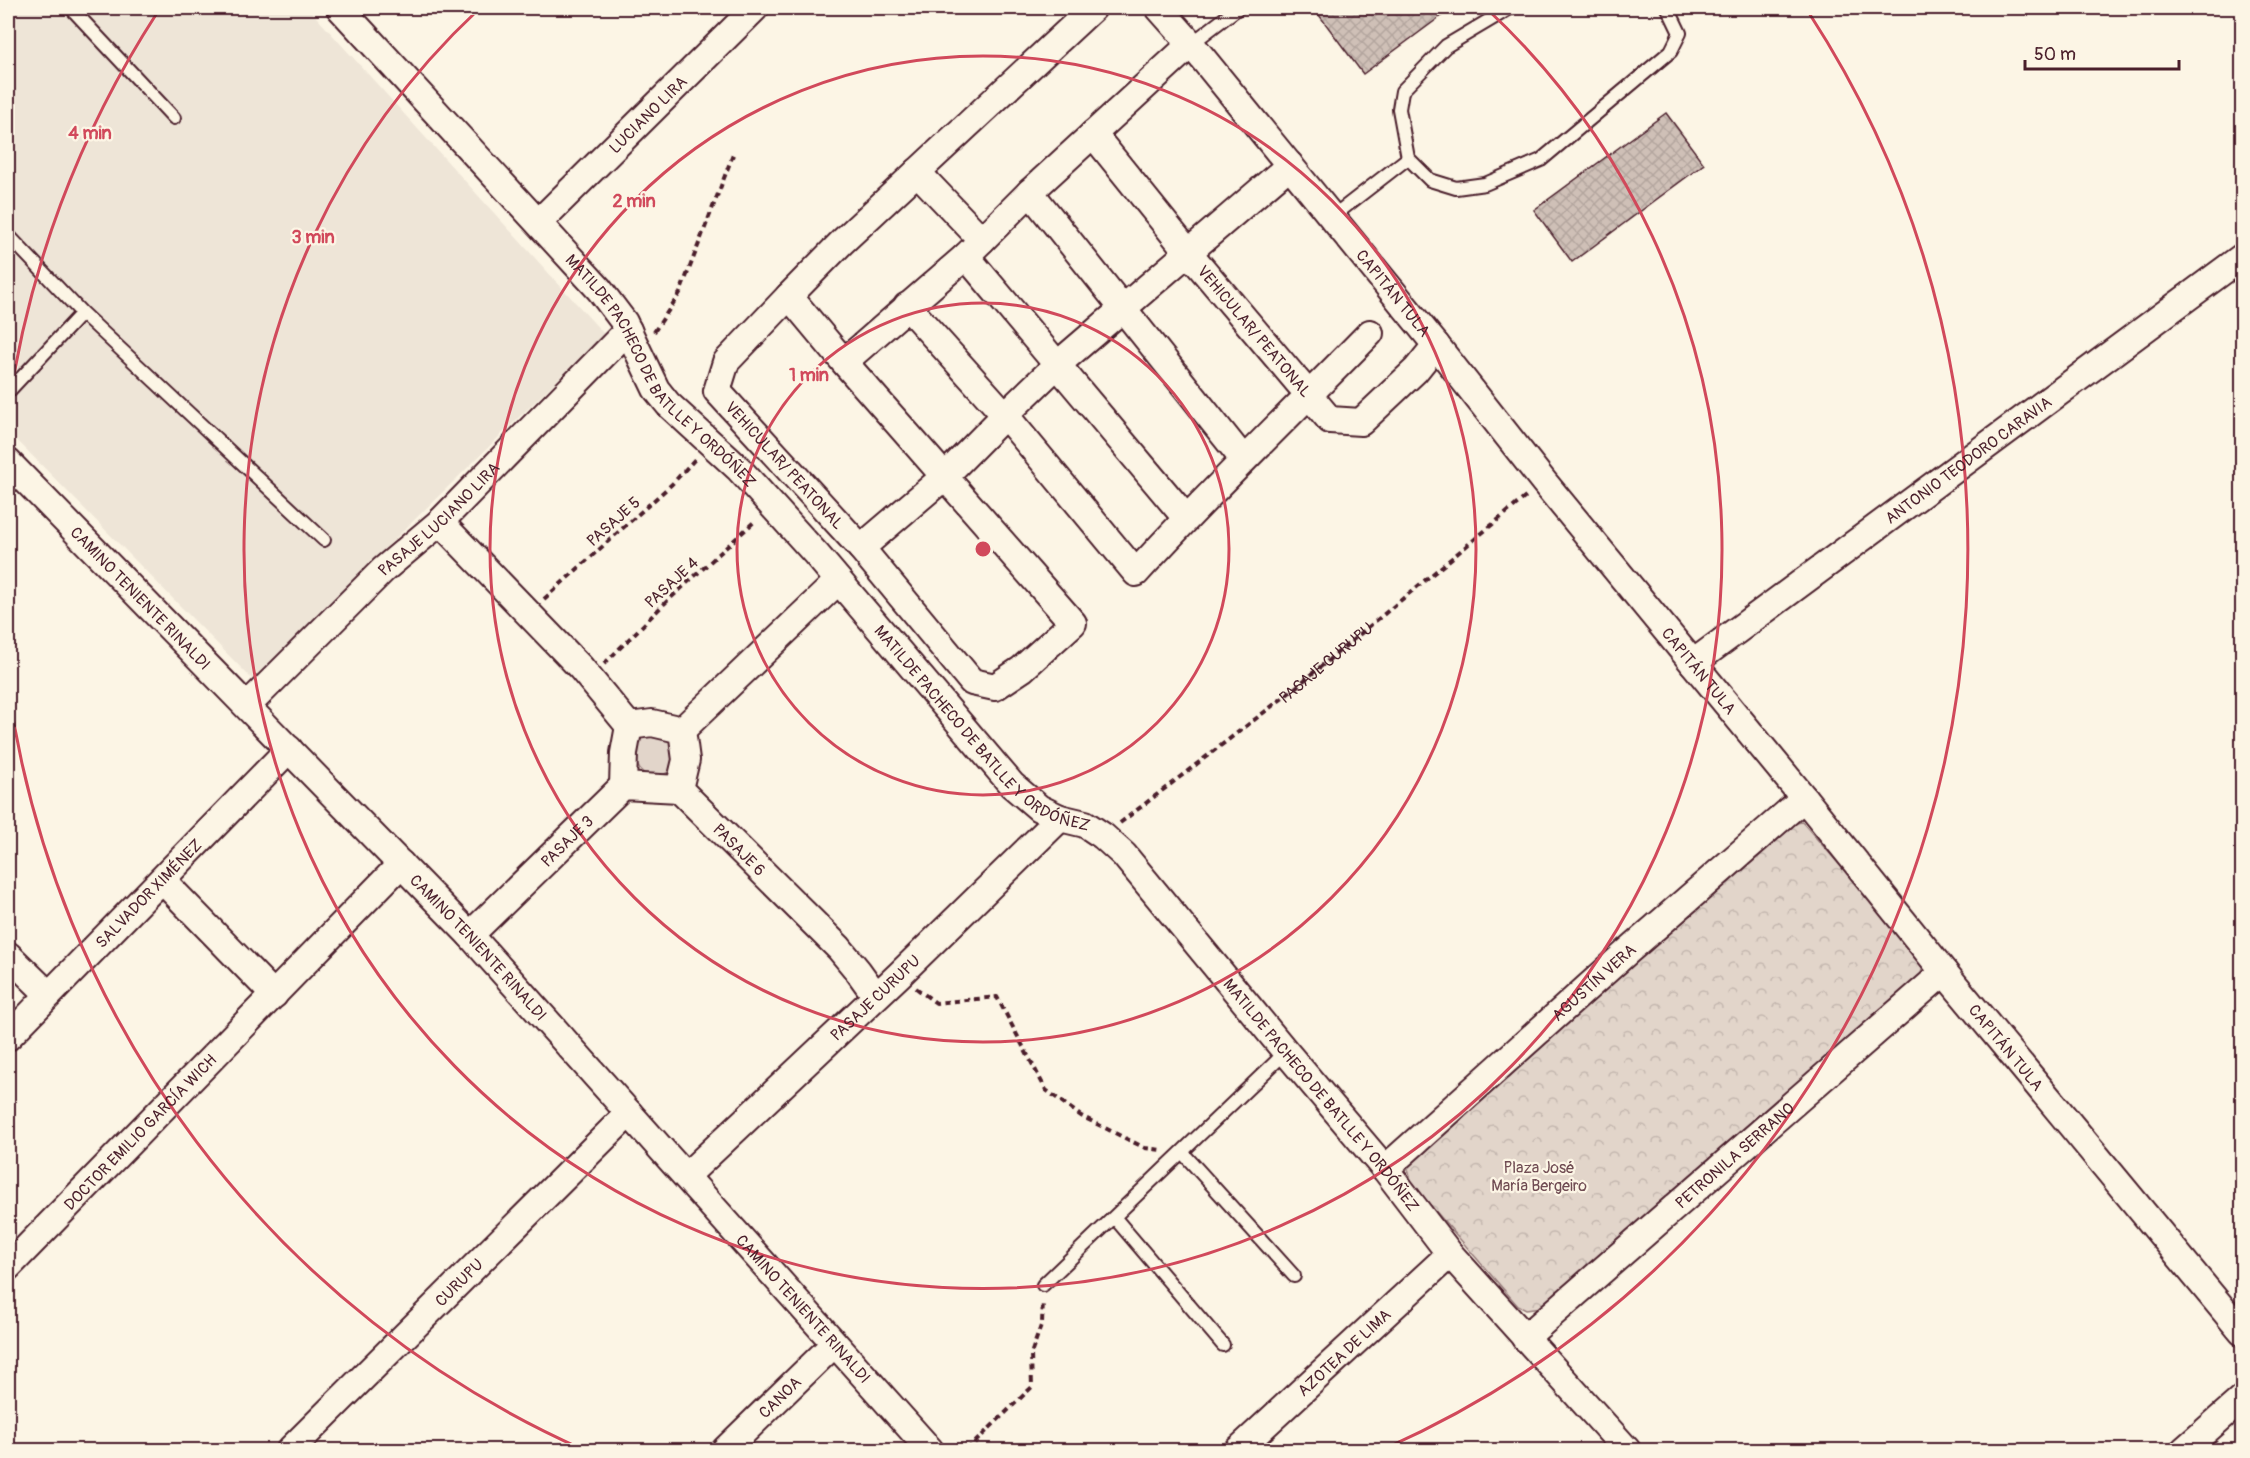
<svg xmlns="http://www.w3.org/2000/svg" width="2250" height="1458" font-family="Pangolin,sans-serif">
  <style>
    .built { fill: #eee5d7 }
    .grass { fill: #e2d5ca; stroke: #967a7a; stroke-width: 1.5 }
    .park { fill: url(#park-crowns); stroke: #967a7a; stroke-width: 1.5 }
    .building { fill: url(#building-cross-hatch); stroke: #4a1f2b; stroke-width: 1.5 }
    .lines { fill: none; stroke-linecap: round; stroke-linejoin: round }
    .lane-casing { stroke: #4a1f2b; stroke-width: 16 }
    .street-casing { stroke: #4a1f2b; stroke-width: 30 }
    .path { stroke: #4a1f2b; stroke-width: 4; stroke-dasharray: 6 4.5; stroke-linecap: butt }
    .lane { stroke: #fcf5e5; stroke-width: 12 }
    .street { stroke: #fcf5e5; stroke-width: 26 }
    .ring { fill: none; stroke: #d1495b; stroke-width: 3 }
    .labels { text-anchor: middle; stroke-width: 4.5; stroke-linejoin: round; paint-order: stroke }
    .street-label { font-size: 16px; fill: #4a1f2b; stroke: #fcf5e5 }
    .park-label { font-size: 16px; fill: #704c53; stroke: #fcf5e5 }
    .centre { fill: #d1495b; stroke: #fcf5e5; stroke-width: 3 }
    .ring-label { font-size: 18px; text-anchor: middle; font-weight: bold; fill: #d1495b; stroke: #fcf5e5; stroke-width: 4.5; stroke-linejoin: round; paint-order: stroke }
  </style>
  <defs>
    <pattern id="park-crowns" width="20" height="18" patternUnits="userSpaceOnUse" patternTransform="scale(1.5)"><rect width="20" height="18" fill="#e2d5ca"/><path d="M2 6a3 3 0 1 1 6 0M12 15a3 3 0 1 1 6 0" fill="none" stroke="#c3b6ae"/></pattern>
    <pattern id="building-cross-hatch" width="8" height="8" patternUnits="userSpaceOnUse" patternTransform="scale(1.5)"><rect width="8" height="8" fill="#cfc0b7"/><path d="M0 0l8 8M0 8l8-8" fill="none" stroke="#b3a59e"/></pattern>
  </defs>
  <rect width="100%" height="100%" fill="#fcf5e5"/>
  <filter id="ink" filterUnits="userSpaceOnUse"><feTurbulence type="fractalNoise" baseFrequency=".0167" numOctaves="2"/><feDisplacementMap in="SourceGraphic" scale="12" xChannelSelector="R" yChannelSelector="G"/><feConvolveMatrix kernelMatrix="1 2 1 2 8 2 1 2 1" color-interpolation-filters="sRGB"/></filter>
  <g filter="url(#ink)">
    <!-- built -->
    <path class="built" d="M 8,8 L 308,8 L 604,334 L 252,679 L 8,431 Z"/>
    <!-- grass -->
    <path class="grass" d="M 647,733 L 674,739 L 674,768 C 664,777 643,781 637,764 C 635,758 636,750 636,744 Z"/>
    <!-- park -->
    <path class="park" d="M 1802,822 L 1869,898 L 1923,966 L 1921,974 L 1541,1308 L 1526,1310 L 1518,1306 L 1412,1184 L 1407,1166 L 1411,1154 L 1787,828 L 1796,823 Z"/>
    <!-- building -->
    <path class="building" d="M 1329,8 L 1452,8 L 1363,74 L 1319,15 Z
      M 1666,113 L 1704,164 L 1572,262 L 1534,210 Z"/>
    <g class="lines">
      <defs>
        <path id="lane" d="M 71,8 L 174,118
          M 1510,8 L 1446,46 L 1402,91 L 1399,109 L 1408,158 L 1430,180 L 1456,188 L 1485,184 L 1541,160 L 1671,51 L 1680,33 L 1668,8
          M 1191,44 L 1238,8
          M 1332,217 L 1408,158
          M 8,235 L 82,313
          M 8,392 L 82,313 L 324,540
          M 1182,1152 L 1294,1276
          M 1114,1217 L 1223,1345
          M 1043,1285 L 1286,1052"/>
        <g id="street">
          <path id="s2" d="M 340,8 L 599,289 L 624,322 L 656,389 L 668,404 L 739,469 L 816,554 L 1012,785 L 1039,808 L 1060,818 L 1085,824 L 1103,836 L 1124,855 L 1286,1052 L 1385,1169 L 1450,1254 L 1627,1450"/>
          <path id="s3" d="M 1159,8 L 1191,44 L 1436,345 L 1544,482 L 1804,798 L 1944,972 L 2242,1332"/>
          <path id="s4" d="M 1093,134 L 1188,252 L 1330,420 L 1361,422 L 1416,370 L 1436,345"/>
          <path d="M 1290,165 L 1057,365 L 1005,415 L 1136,573 C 1211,490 1292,413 1370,333"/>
          <path d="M 917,172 L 982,240"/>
          <path d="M 1030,192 L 1243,459"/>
          <path id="s5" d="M 539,222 L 755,8"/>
          <path d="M 966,256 L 1186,518"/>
          <path d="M 789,296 L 842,242 L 1093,8"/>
          <path id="s6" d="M 844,362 L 789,296 L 726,362 L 717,391 L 861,548 L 972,682 L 995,687 L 1022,669 L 1073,623 L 844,362 L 966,256 L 1030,192 L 1191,44"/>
          <path id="s7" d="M 8,462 L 470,935 L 930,1450"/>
          <path id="s8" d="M 440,522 L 581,668 L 629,726 L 652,723 L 682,730 L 686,760 L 679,789 L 839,948 L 858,971 L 876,996"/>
          <path d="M 861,548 L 944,477 L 1005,415 L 907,306"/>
          <path id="s9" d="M 1693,663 L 2242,257"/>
          <path id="s10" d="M 247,706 L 383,570 L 440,522 L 628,330"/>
          <path d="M 682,730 L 838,581"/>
          <path d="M 623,786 L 624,753 L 629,726"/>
          <path d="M 162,880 L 274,995"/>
          <path id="s11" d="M 470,935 L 623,786 L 679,789"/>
          <path d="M 8,955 L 48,994"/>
          <path id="s12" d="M 8,1037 L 289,749"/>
          <path id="s13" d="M 1385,1169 L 1627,952 L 1804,798"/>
          <path id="s14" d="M 686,1176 L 899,975 L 1060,818"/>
          <path id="s15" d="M 8,1267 L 401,864"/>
          <path id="s16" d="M 1525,1338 L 1944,972"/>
          <path id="s17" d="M 290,1450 L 629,1113"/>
          <path id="s18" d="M 725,1450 L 834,1344"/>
          <path id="s19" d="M 1238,1450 L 1450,1254"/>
          <path d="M 2184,1450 L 2242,1399"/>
        </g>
      </defs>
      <!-- lane casing -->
      <use href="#lane" class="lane-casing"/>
      <!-- street casing -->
      <use href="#street" class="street-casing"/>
      <!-- path -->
      <g class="path">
        <path d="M 654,332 L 680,293 L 734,152"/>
        <path d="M 544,599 L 672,484 L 695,459"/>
        <path d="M 604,664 L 663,605 L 755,521"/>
        <path id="s1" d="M 1120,823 L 1284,697 L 1528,495"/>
        <path d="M 916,988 L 936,1003 L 997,997 L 1046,1090 L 1081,1116 L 1145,1148 L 1161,1150"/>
        <path d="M 967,1450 L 1032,1387 L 1031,1354 L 1042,1323 L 1043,1301"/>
      </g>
      <!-- lane -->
      <use href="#lane" class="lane"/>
      <!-- street -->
      <use href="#street" class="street"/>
    </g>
  </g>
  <!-- distance rings -->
  <g class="ring">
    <circle cx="983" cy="549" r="246"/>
    <circle cx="983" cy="549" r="493"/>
    <path d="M1487 9A739 739 0 1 1 479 9"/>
    <path d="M582 1449A985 985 0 0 1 8 686M8 412A985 985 0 0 1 157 13M1809 13A985 985 0 0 1 1384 1449"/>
  </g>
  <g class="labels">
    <!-- street labels -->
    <g class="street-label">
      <text dy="6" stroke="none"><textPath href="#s5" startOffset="153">LUCIANO LIRA</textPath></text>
      <text dy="6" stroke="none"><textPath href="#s3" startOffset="369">CAPITÁN TULA</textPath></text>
      <text dy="6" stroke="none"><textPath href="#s4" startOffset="255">VEHICULAR/ PEATONAL</textPath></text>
      <text dy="6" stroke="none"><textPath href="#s2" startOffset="486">MATILDE PACHECO DE BATLLE Y ORDÓÑEZ</textPath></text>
      <text dy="6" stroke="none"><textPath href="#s9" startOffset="342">ANTONIO TEODORO CARAVIA</textPath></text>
      <text dy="6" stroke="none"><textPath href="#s6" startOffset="308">VEHICULAR/ PEATONAL</textPath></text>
      <text dy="6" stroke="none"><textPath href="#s10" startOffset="268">PASAJE LUCIANO LIRA</textPath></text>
      <text transform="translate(613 521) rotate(-42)" y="6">PASAJE 5</text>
      <text transform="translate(671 582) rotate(-43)" y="6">PASAJE 4</text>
      <text dy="6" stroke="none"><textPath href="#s7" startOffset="190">CAMINO TENIENTE RINALDI</textPath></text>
      <text dy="6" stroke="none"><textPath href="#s1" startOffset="261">PASAJE CURUPU</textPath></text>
      <text dy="6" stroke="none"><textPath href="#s3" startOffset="855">CAPITÁN TULA</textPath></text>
      <text dy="6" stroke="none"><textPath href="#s2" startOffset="972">MATILDE PACHECO DE BATLLE Y ORDÓÑEZ</textPath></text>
      <text dy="6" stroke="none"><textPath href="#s11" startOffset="135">PASAJE 3</textPath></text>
      <text dy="6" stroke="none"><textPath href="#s8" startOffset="478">PASAJE 6</textPath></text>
      <text dy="6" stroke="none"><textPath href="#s12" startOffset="201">SALVADOR XIMÉNEZ</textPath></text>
      <text dy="6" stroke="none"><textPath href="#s7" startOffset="676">CAMINO TENIENTE RINALDI</textPath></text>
      <text dy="6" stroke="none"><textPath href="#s13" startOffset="280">AGUSTÍN VERA</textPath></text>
      <text dy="6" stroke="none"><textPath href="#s14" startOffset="260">PASAJE CURUPU</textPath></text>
      <text dy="6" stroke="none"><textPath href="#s3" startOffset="1341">CAPITÁN TULA</textPath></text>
      <text dy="6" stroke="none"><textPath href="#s2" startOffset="1476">MATILDE PACHECO DE BATLLE Y ORDÓÑEZ</textPath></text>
      <text dy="6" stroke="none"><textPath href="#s15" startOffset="189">DOCTOR EMILIO GARCÍA WICH</textPath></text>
      <text dy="6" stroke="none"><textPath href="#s16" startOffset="278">PETRONILA SERRANO</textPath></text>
      <text dy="6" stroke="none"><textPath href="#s17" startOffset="238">CURUPU</textPath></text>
      <text dy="6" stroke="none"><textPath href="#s7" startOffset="1162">CAMINO TENIENTE RINALDI</textPath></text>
      <text dy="6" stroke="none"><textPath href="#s19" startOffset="144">AZOTEA DE LIMA</textPath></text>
      <text dy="6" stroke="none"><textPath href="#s18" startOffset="76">CANOA</textPath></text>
    </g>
    <!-- park labels -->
    <g class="park-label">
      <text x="1539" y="1173">Plaza José<tspan x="1539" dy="18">María Bergeiro</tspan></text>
    </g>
  </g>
  <circle cx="983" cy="549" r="9" class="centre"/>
  <g class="ring-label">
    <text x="90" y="139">4 min</text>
    <text x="634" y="207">2 min</text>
    <text x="313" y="243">3 min</text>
    <text x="809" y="381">1 min</text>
  </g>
  <!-- margin -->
  <rect width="2250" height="1458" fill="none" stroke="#fcf5e5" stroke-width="30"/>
  <rect x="15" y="15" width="2220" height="1428" fill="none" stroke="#4a1f2b" stroke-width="2" filter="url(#ink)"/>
  <!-- scale -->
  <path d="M2025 60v9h154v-9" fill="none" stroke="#4a1f2b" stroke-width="3"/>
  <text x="2034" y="60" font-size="18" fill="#4a1f2b" stroke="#fcf5e5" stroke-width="4.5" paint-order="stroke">50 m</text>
</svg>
